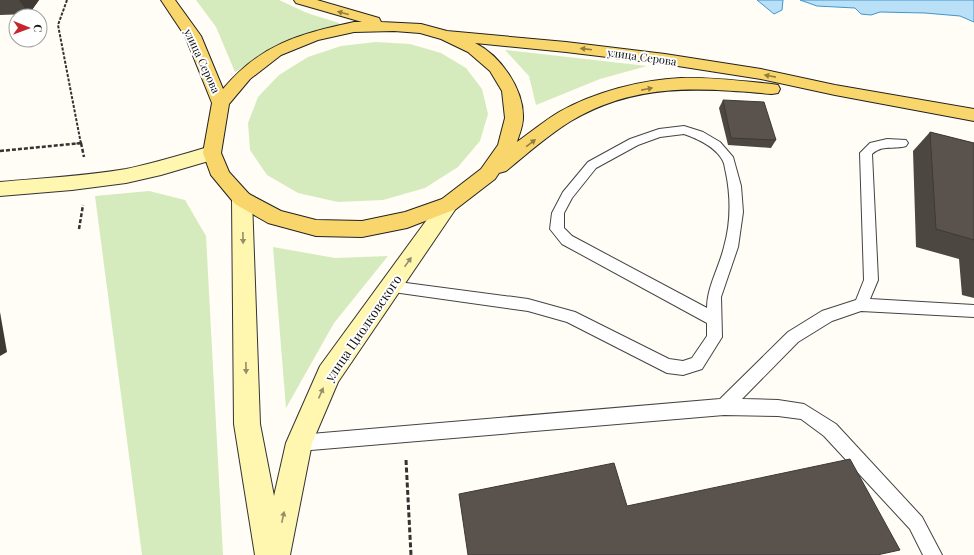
<svg xmlns="http://www.w3.org/2000/svg" width="974" height="555" font-family="'Playfair Display',serif">
  <style>
    .green { fill: #d5ebbd }
    .water { fill: #b9e0f7; stroke: #3f96cf }
    .lines { fill: none; stroke-linecap: round; stroke-linejoin: round }
    .lane-casing { stroke: #444; stroke-width: 2 }
    .secondary-casing { stroke: #333; stroke-width: 2 }
    .primary-casing { stroke: #222; stroke-width: 2 }
    .path-far2 { stroke: #333; stroke-width: 2; stroke-dasharray: 3 1.5; stroke-linecap: butt }
    .path-far1 { stroke: #333; stroke-width: 2.5; stroke-dasharray: 4 2; stroke-linecap: butt }
    .path { stroke: #333; stroke-width: 3; stroke-dasharray: 5 2.5; stroke-linecap: butt }
    .lane { fill: #fff; fill-rule: evenodd }
    .secondary { fill: #fff6b0; fill-rule: evenodd }
    .primary { fill: #f9d66b; fill-rule: evenodd }
    .wall { fill: #4d4742 }
    .shaded-wall { fill: #3f3936 }
    .building { fill: #5a524d; stroke: #3f3936 }
    .oneway { fill: #917d42 }
    .oneway2 { fill: #948f68 }
    .labels { text-anchor: middle; stroke-width: 4; stroke-linejoin: round; paint-order: stroke }
    .far-street-label { font-size: 11px; fill: #111; stroke: #fff }
    .street-label { font-size: 13px; fill: #111; stroke: #fff }
  </style>
  <rect width="100%" height="100%" fill="#fffdf5"/>
  <!-- green -->
  <path class="green" d="M 196,0 L 279,0 L 307,13 L 339,23 L 338,28 L 276,48 L 235,72 L 216,27 Z
    M 376,42 L 410,44 L 441,53 L 466,68 L 482,89 L 488,114 L 480,141 L 458,167 L 425,188 L 383,200 L 338,202 L 298,193 L 267,175 L 250,150 L 248,123 L 258,97 L 279,75 L 308,57 L 341,46 Z
    M 505,50 L 647,66 L 600,79 L 536,105 L 529,76 Z
    M 149,191 L 185,200 L 206,236 L 223,555 L 142,555 L 95,196 Z
    M 273,247 L 335,258 L 388,256 L 334,323 L 286,408 Z"/>
  <!-- water -->
  <path class="water" d="M 757,0 L 783,0 L 782,10 L 774,14 Z
    M 800,0 L 974,0 L 974,22 L 960,16 L 925,13 L 880,12 L 871,15 L 861,14 L 855,8 L 817,6 Z"/>
  <g class="lines">
    <defs>
      <path id="lane" d="M 684,126 L 703,132 L 720,142 L 733,157 L 741,186 L 743,212 L 738,247 L 721,297 L 722,337 L 702,369 L 683,375 L 667,373 L 567,322 L 528,311 L 386,291 L 384,287 L 386,283 L 391,281 L 528,299 L 575,312 L 669,359 L 683,361 L 692,358 L 707,336 L 707,323 L 562,244 L 550,229 L 552,213 L 563,192 L 588,162 L 630,139 L 659,129 ZM 684,134 C 698,139 716,147 723,161 C 725,165 725,170 726,173 C 731,198 731,222 724,247 C 719,268 707,287 707,308 L 572,236 L 564,228 L 564,213 L 572,198 L 596,168 L 638,145 L 660,137 Z
        M 887,139 L 906,140 L 908,143 L 906,146 C 893,150 883,144 872,154 L 878,280 L 870,299 L 974,305 L 974,317 L 861,311 L 832,321 L 798,342 L 742,399 L 778,400 L 804,404 L 836,424 L 922,517 L 942,555 L 923,555 L 910,529 L 824,436 L 801,419 L 778,416 L 724,415 L 299,451 L 293,449 L 291,443 L 293,437 L 299,435 L 720,399 L 788,332 L 822,311 L 856,300 L 864,280 L 860,153 L 870,143 Z"/>
      <path id="secondary" d="M 212,146 L 219,148 L 221,153 L 219,158 L 161,175 L 126,183 L 72,190 L 0,196 L 0,182 C 42,178 84,176 126,169 C 155,163 183,154 212,146 Z
        M 242,191 L 249,194 L 252,199 L 260,424 L 274,496 L 286,443 L 320,366 L 442,199 L 449,196 L 456,199 L 459,204 L 338,382 L 312,443 L 290,555 L 255,555 L 234,424 L 232,199 L 235,194 Z"/>
      <path id="primary" d="M 161,0 L 175,0 L 201,36 L 223,89 C 261,44 299,34 354,22 L 362,22 L 296,3 L 294,0 L 317,0 L 379,18 L 381,22 L 421,24 L 447,31 L 566,42 L 665,54 L 761,69 L 835,85 L 974,109 L 974,121 L 835,95 L 761,79 L 665,64 L 566,52 L 475,43 C 500,55 524,89 523,118 C 523,126 519,135 517,142 C 531,132 544,121 559,112 C 595,92 640,80 681,78 C 711,77 742,81 772,84 L 778,85 L 780,89 L 778,93 L 772,94 C 700,88 637,82 571,121 C 548,135 527,154 506,171 L 499,173 L 495,179 L 456,209 L 407,228 L 362,237 L 316,236 L 268,223 L 235,204 L 211,175 L 203,153 L 212,103 L 185,36 ZM 394,31 L 420,33 L 441,39 L 468,52 L 490,71 L 502,91 L 505,118 L 498,145 L 481,169 L 442,199 L 405,212 L 362,221 L 316,220 L 281,211 L 249,194 L 229,172 L 221,153 L 229,104 L 250,79 L 281,55 L 318,40 L 354,32 Z"/>
    </defs>
    <!-- lane casing -->
    <use href="#lane" class="lane-casing"/>
    <!-- secondary casing -->
    <use href="#secondary" class="secondary-casing"/>
    <!-- primary casing -->
    <use href="#primary" class="primary-casing"/>
    <!-- path-far2 -->
    <path class="path-far2" d="M 67,0 L 58,25 L 81,144
      M 72,144 L 82,143"/>
    <!-- path-far1 -->
    <path class="path-far1" d="M 81,143 L 84,157
      M 0,151 L 82,143
      M 79,229 L 83,205"/>
    <!-- path -->
    <path class="path" d="M 406,460 L 411,555"/>
    <!-- lane -->
    <use href="#lane" class="lane"/>
    <!-- secondary -->
    <use href="#secondary" class="secondary"/>
    <!-- primary -->
    <use href="#primary" class="primary"/>
  </g>
  <!-- wall -->
  <path class="wall" d="M 0,0 L 39,0 L 29,14 L 0,15 Z
    M 723,100 L 776,140 L 771,148 L 728,145 L 719,108 Z
    M 930,132 L 974,143 L 974,298 L 962,295 L 959,259 L 916,247 L 913,151 Z"/>
  <!-- shaded-wall -->
  <path class="shaded-wall" d="M 19,0 L 39,0 L 29,14 Z
    M 0,312 L 7,352 L 0,356 Z"/>
  <!-- building -->
  <path class="building" d="M 723,100 L 764,102 L 776,140 L 731,138 Z
    M 930,132 L 974,143 L 974,240 L 936,229 Z
    M 850,459 L 900,550 L 877,555 L 468,555 L 459,494 L 614,463 L 627,506 Z"/>
  <!-- one-way arrows -->
  <defs><path id="oneway-solid" d="M-6-.8H1V-3.2L6.5 0L1 3.2V.8H-6Z"/></defs>
  <g class="oneway">
    <use href="#oneway-solid" transform="translate(343 13) rotate(-165)"/>
    <use href="#oneway-solid" transform="translate(586 49) rotate(-173)"/>
    <use href="#oneway-solid" transform="translate(770 76) rotate(-169)"/>
    <use href="#oneway-solid" transform="translate(647 89) rotate(-11)"/>
    <use href="#oneway-solid" transform="translate(531 143) rotate(-37)"/>
  </g>
  <g class="oneway2">
    <use href="#oneway-solid" transform="translate(243 238) rotate(89)"/>
    <use href="#oneway-solid" transform="translate(408 262) rotate(-55)"/>
    <use href="#oneway-solid" transform="translate(246 368) rotate(89)"/>
    <use href="#oneway-solid" transform="translate(321 393) rotate(-66)"/>
    <use href="#oneway-solid" transform="translate(283 517) rotate(-78)"/>
  </g>
  <g class="labels">
    <!-- far-street labels -->
    <g class="far-street-label">
      <text transform="translate(642 57) rotate(8)" y="4">улица Серова</text>
      <text transform="translate(202 61) rotate(65)" y="4">улица Серова</text>
    </g>
    <!-- street labels -->
    <g class="street-label">
      <text transform="translate(363 328) rotate(-56)" y="5">улица Циолковского</text>
    </g>
  </g>
  <!-- north arrow -->
  <g transform="translate(28 28) rotate(91)"><circle r="19" fill="#ffffff" stroke="#a0a0a0"/>
  <path d="M0-3L7 15L0 10L-7 15Z" fill="#c4262e"/>
  <text y="-6" font-size="11" font-weight="bold" text-anchor="middle" fill="#111111">С</text>
  </g>
</svg>
